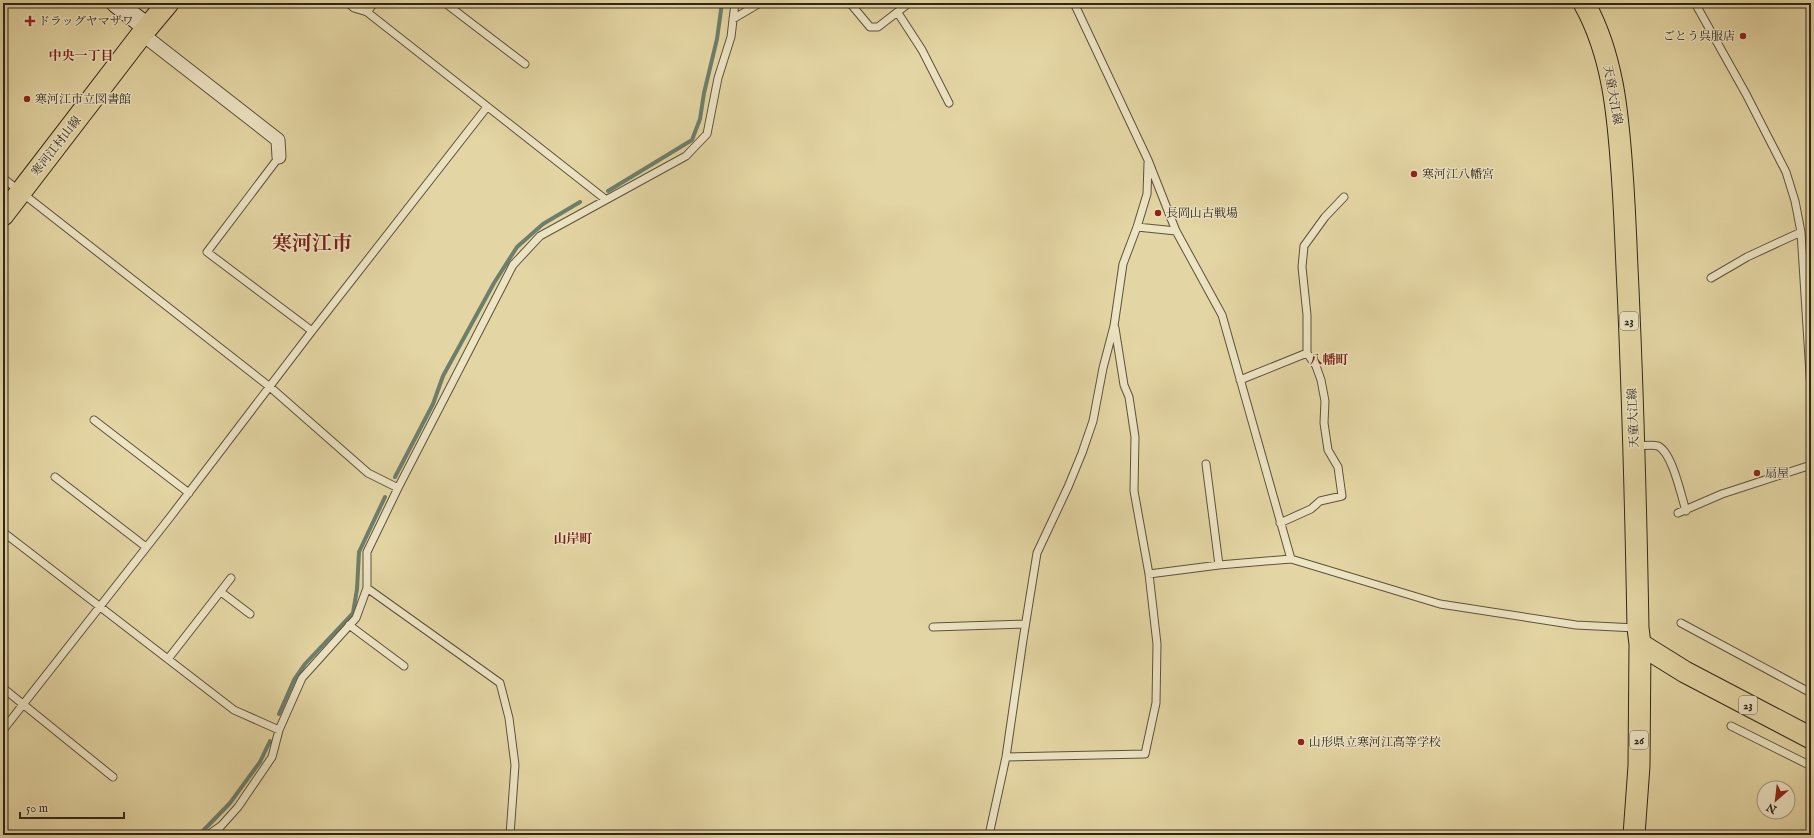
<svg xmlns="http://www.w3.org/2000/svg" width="1814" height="838" font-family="'IM FELL English','Noto Serif JP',serif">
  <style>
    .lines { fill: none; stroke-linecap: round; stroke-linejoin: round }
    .stream { stroke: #6d7e6c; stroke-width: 4 }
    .lane-casing { stroke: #5c523c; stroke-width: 9 }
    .street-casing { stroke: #5c523c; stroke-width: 15 }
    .secondary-casing { stroke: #2f261a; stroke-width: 21 }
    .primary-casing { stroke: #2f261a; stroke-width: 23 }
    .lane { stroke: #ede4c4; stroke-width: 7 }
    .street { stroke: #ede4c4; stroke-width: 13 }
    .secondary { stroke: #ede4c4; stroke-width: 19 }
    .primary { stroke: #e4d6a4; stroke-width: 21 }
    .poi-dot { fill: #8f2418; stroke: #ede4c4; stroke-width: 1.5 }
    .labels { text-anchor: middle; stroke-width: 3; stroke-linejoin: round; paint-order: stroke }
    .shield { fill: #ede4c4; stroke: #685f4d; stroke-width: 1 }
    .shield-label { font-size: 11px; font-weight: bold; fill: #2f261a }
    .poi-label { font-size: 12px; fill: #2f261a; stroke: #ede4c4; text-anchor: start }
    .street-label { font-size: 12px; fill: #2f261a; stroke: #ede4c4 }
    .neighbourhood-label { font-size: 13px; font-weight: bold; fill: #7a1f14; stroke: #ede4c4 }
    .town-label { font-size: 20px; font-weight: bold; fill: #7a1f14; stroke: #ede4c4 }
  </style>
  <rect width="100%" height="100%" fill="#e4d6a4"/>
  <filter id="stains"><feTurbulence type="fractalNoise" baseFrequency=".005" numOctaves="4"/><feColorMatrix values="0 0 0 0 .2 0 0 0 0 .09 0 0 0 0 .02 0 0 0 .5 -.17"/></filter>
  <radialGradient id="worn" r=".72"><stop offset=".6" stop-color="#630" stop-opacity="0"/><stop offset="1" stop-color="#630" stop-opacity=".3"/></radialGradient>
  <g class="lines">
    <!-- stream -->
    <path class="stream" d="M 608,191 L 692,140 L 700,119 L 704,93 L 717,39 L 722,3
      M 395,477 L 433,404 L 443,376 L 494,283 L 517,247 L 543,224 L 580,202
      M 279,714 L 294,680 L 305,664 L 353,613 L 357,589 L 359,552 L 385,497
      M 199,835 L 230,803 L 260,762 L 270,741"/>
    <defs>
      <path id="lane" d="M 348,3 L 354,8 L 367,12 L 605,199
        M 445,3 L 525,64
        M 850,3 L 870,27 L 878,27 L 909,3
        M 1074,3 L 1148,160 L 1176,231 L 1222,315 L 1291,559 L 1440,604 L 1576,625 L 1636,628
        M 1695,3 L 1746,94 L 1786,172 L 1795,201 L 1801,232 L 1811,390
        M 367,12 L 374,3
        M 898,13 L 922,50 L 949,103
        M 733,19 L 760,3
        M 279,157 L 207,252 L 312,331
        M 3,178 L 270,387 L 368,473 L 398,488
        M 1137,227 L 1176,231
        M 1711,278 L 1747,257 L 1801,232
        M 1240,380 L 1307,353 L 1307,315 L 1302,267 L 1304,246 L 1325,217 L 1344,197
        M 94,420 L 189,493
        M 1636,446 C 1642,446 1652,444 1658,446 C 1672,452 1681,495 1686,511
        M 1206,464 L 1219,565
        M 55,477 L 146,547
        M 1678,513 L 1722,494 L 1811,465
        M 1280,523 L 1311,509 L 1320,501 L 1342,496 L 1338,467 L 1328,450 L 1324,423 L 1325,401 L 1321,380 L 1316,366 L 1307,353
        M 3,532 L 234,710 L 279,730
        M 1149,574 L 1219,565 L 1291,559
        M 367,588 L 500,683 L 509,718 L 515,765 L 510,835
        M 221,592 L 250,614
        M 1681,623 L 1811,693
        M 349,625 L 404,666
        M 933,627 L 1025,624
        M 168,659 L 231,578
        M 3,688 L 113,777
        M 1731,726 L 1811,766
        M 3,730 L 171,516 L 312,331 L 487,107
        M 1006,757 L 1145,754 L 1156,703 L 1157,644 L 1149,574 L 1134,491 L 1135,437 L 1129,397 L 1124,385 L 1115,328
        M 208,835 L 221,826 L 238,807 L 272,757 L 279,730 L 302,678 L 356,618 L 367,588 L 367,552 L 398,488 L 513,265 L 540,236 L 686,156 L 707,134 L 718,78 L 731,37 L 735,3
        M 989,835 L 1006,757 L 1023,640 L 1037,553 L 1068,487 L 1082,453 L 1093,421 L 1103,368 L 1114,326 L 1123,264 L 1137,227 L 1147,194 L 1148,163"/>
      <path id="street" d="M 142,34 L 278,140 L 279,157"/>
      <path id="secondary" d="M 116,3 L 148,28"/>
      <path id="primary" d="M 1584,3 C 1613,55 1618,114 1622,172 C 1625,211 1626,250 1628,289 C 1633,402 1636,515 1638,628 L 1640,644 L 1639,766 L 1634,835
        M 3,215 L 142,34 L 168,3
        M 1640,644 L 1685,672 L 1811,738"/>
    </defs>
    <!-- lane casing -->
    <use href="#lane" class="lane-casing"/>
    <!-- street casing -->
    <use href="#street" class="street-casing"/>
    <!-- secondary casing -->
    <use href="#secondary" class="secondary-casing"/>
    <!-- primary casing -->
    <use href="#primary" class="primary-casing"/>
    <!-- lane -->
    <use href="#lane" class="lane"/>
    <!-- street -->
    <use href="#street" class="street"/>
    <!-- secondary -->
    <use href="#secondary" class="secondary"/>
    <!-- primary -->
    <use href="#primary" class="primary"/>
  </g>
  <!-- markers -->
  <g class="poi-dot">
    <path d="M28 15h4v4h4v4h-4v4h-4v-4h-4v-4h4z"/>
    <circle cx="1743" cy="36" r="4"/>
    <circle cx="27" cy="99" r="4"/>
    <circle cx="1414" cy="174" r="4"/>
    <circle cx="1158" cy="213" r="4"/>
    <circle cx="1757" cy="473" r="4"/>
    <circle cx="1301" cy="742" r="4"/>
  </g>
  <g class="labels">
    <!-- shield labels -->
    <g class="shield">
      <rect x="1620" y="312" width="18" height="18" rx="3"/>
      <rect x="1739" y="696" width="18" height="18" rx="3"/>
      <rect x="1630" y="731" width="18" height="18" rx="3"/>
    </g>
    <g class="shield-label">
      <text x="1629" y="325">23</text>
      <text x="1748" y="709">23</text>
      <text x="1639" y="744">26</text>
    </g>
    <!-- poi labels -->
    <g class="poi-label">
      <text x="38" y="25">ドラッグヤマザワ</text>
      <text x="1735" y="40" text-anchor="end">ごとう呉服店</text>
      <text x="35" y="103">寒河江市立図書館</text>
      <text x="1422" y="178">寒河江八幡宮</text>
      <text x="1166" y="217">長岡山古戦場</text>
      <text x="1765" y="477">扇屋</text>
      <text x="1309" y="746">山形県立寒河江高等学校</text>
    </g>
    <!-- street labels -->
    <g class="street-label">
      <text transform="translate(1613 95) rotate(80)" y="4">天童大江線</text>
      <text transform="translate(56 146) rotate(-52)" y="4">寒河江村山線</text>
      <text transform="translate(1633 418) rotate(-92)" y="4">天童大江線</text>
    </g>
    <!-- neighbourhood labels -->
    <g class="neighbourhood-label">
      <text x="81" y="60">中央一丁目</text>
      <text x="1329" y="364">八幡町</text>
      <text x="573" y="543">山岸町</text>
    </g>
    <!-- town labels -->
    <g class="town-label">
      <text x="312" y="250">寒河江市</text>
    </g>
  </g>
  <!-- margin -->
  <rect width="1814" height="838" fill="none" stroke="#e4d6a4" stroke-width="16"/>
  <rect x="4" y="4" width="1806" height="830" fill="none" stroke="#2f261a" stroke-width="2"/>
  <rect x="8" y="8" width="1798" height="822" fill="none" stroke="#2f261a"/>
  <!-- north arrow -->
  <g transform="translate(1776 800) rotate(208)"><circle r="19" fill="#ede4c4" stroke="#a19880"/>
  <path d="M0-3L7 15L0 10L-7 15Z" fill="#8f2418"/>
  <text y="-6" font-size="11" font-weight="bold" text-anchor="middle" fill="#2f261a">N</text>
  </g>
  <!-- scale -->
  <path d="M20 812v6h104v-6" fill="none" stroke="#2f261a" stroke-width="2"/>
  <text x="26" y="812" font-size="12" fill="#2f261a" stroke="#ede4c4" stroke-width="3" paint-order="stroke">50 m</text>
  <rect width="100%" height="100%" filter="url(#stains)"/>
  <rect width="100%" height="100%" fill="url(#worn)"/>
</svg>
